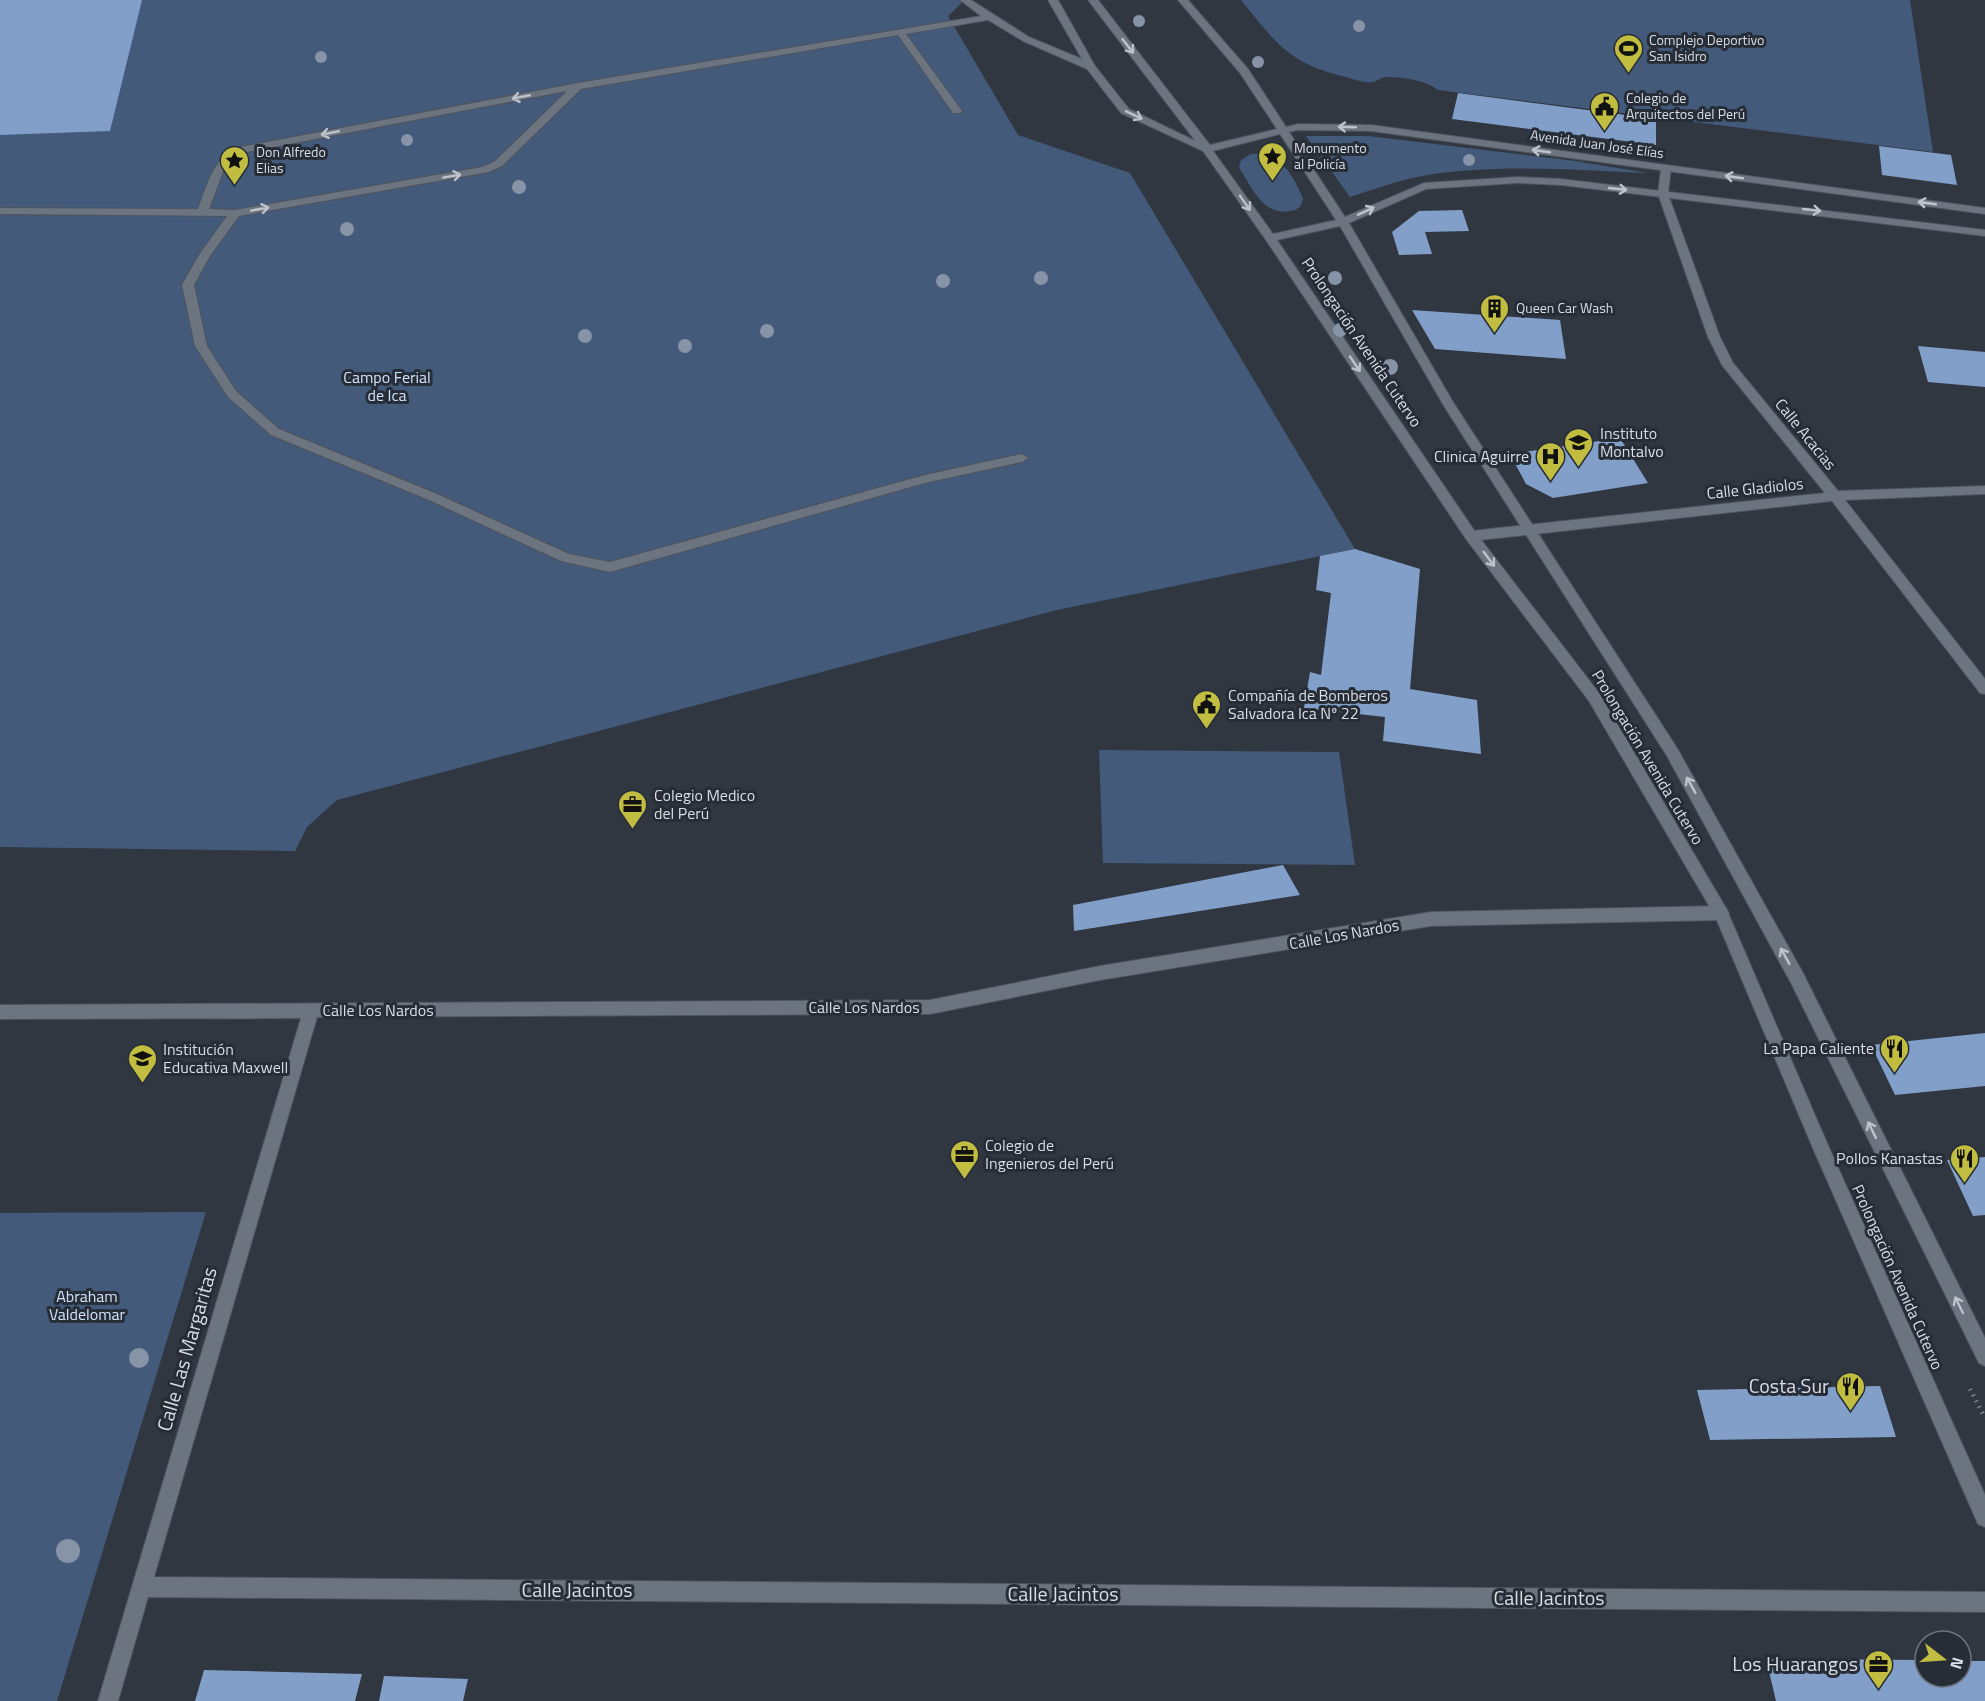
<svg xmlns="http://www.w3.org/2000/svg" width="1985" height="1701" font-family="'Titillium Web',sans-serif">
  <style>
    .green { fill: #435a7a }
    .building { fill: #829fc9 }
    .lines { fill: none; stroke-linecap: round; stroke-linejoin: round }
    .service-casing { stroke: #4e535d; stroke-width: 2 }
    .minor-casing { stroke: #4e535d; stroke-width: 2 }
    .tertiary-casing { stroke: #4e535d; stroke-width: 2 }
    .path { stroke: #7c818a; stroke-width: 4.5; stroke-dasharray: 1.5 5; stroke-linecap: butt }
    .service { fill: #6c747f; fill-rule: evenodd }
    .minor { fill: #6c747f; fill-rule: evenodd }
    .tertiary { fill: #6c747f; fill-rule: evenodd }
    .tree { fill: #8794a7 }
    .oneway { stroke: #bec3cb }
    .labels { text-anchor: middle; stroke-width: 6; stroke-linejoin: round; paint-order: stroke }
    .far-poi-label { font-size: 14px; fill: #d9dde4; stroke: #262d37; text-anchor: start }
    .far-street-label { font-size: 14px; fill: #d9dde4; stroke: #262d37 }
    .street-label { font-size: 16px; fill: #d9dde4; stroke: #262d37 }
    .park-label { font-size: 16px; fill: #cfe1fb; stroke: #262d37 }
    .poi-label { font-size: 16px; fill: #d9dde4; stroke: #262d37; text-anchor: start }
    .near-street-label { font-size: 20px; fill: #d9dde4; stroke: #262d37 }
    .near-poi-label { font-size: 20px; fill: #d9dde4; stroke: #262d37; text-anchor: end }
  </style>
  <rect width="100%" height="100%" fill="#303741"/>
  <!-- green -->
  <path class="green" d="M 0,0 L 965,0 L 948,16 L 1018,135 L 1130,173 L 1355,549 L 1057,610 L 337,800 L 307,827 L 295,851 L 0,847 Z
    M 1241,0 L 1910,0 L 1933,152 L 1438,90 C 1425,80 1403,77 1386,77 C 1381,77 1378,81 1373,82 C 1366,84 1353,79 1346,77 C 1288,63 1277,44 1241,0 Z
    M 1306,136 L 1368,136 L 1575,161 L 1648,173 C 1578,170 1490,163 1422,176 C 1397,181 1374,189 1350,197 Z
    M 1251,154 C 1280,151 1293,175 1303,198 C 1302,206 1298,210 1291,211 C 1263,217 1252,187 1239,168 L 1241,160 Z
    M 1099,750 L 1339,752 L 1355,865 L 1103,863 Z
    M 206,1212 L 57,1701 L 0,1701 L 0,1213 Z"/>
  <!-- building -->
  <path class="building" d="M 0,0 L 142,0 L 110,131 L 0,135 Z
    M 1458,93 L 1656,119 L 1656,145 L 1452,119 Z
    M 1879,146 L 1951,155 L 1957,185 L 1882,175 Z
    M 1462,210 L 1469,231 L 1425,232 L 1432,254 L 1399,255 L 1392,232 L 1419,211 Z
    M 1412,310 L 1560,320 L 1566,359 L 1435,349 Z
    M 1918,346 L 1985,352 L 1985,387 L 1928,382 Z
    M 1620,438 L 1648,483 L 1553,498 L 1526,484 L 1510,454 Z
    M 1355,549 L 1420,569 L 1410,689 L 1477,700 L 1481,754 L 1383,741 L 1385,717 L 1304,708 L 1310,672 L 1321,675 L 1331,593 L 1316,590 L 1320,556 Z
    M 1283,865 L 1300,895 L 1074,931 L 1073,905 Z
    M 1985,1033 L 1985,1086 L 1895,1095 L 1871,1045 Z
    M 1985,1157 L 1985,1215 L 1973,1216 L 1947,1160 Z
    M 1880,1386 L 1896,1437 L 1710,1440 L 1697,1390 Z
    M 1766,1659 L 1925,1660 L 1925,1677 L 1961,1677 L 1961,1661 L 1985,1661 L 1985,1701 L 1776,1701 Z
    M 204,1670 L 362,1674 L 355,1701 L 195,1701 Z
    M 384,1676 L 468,1679 L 463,1701 L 379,1701 Z"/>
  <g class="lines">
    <defs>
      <path id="service" d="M 960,0 L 971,0 L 1029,37 L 1082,59 L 1048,0 L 1058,0 L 1095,66 L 1129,109 L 1212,149 L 1203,151 L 1121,113 L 1087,69 L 1023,41 L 988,20 L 906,34 L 962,111 L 961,113 L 953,113 L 898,35 L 581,89 L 502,166 L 489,172 L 239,216 L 210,256 L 194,285 L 207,346 L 236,391 L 279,429 L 437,494 L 569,554 L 610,562 L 925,475 L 1022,454 L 1028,458 L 1022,462 L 925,483 L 610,572 L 561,561 L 429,500 L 271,435 L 228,397 L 195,346 L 182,285 L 199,255 L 227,216 L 0,214 L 0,208 L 198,209 C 207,185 212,162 235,148 L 578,83 L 981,16 ZM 567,91 L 494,162 L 482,167 L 235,210 L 209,209 L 224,169 L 242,153 Z"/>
      <path id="minor" d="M 1666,165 L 1671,168 L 1668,194 L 1720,337 L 1733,363 L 1838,491 L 1985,486 L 1985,494 L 1845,500 L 1985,679 L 1985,694 L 1980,693 L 1832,501 L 1471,541 L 1466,539 L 1465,536 L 1466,533 L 1471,531 L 1825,493 L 1722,365 L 1708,337 L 1658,194 L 1661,168 Z
        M 1721,906 L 1726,908 L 1729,913 L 1726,918 L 1721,920 L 1431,926 L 1100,980 L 930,1014 L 317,1017 L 154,1577 L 1985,1592 L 1985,1612 L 148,1597 L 118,1701 L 98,1701 L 301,1018 L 0,1019 L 0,1005 L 930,1000 L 1100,966 L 1431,912 Z"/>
      <path id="tertiary" d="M 1088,0 L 1098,0 L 1210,145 L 1277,129 L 1240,73 L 1178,0 L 1188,0 L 1248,69 L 1286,127 L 1298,124 L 1371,125 L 1985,208 L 1985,214 L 1371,131 L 1298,130 L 1289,132 L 1345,217 L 1424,183 L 1517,177 L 1561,179 L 1985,230 L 1985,236 L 1561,185 L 1517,183 L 1426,189 L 1349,223 L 1453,402 L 1677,748 L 1803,973 L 1985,1338 L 1985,1366 L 1979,1363 L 1791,983 L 1667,756 L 1444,406 L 1340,226 L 1277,240 L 1476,533 L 1599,693 L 1726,908 L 1827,1143 L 1985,1495 L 1985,1527 L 1978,1524 L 1812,1146 L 1715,916 L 1589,701 L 1466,539 L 1266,240 L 1203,151 ZM 1280,134 L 1336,220 L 1273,234 L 1213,151 Z"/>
    </defs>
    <!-- service casing -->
    <use href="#service" class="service-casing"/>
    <!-- minor casing -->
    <use href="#minor" class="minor-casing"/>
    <!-- tertiary casing -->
    <use href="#tertiary" class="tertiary-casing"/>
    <!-- path -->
    <path class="path" d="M 1970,1389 L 1985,1418"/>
    <!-- service -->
    <use href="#service" class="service"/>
    <!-- minor -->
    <use href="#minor" class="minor"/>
    <!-- tertiary -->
    <use href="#tertiary" class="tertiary"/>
  </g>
  <!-- trees -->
  <g class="tree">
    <circle cx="1139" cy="21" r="6"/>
    <circle cx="1359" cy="26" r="6"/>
    <circle cx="321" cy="57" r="6"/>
    <circle cx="1258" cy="62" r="6"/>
    <circle cx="407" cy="140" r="6"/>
    <circle cx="1469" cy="160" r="6"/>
    <circle cx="519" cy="187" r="7"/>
    <circle cx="347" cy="229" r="7"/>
    <circle cx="1041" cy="278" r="7"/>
    <circle cx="1335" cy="278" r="7"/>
    <circle cx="943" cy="281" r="7"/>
    <circle cx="1340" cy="330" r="7"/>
    <circle cx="767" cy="331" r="7"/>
    <circle cx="585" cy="336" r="7"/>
    <circle cx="685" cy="346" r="7"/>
    <circle cx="1390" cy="367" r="8"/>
    <circle cx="139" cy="1358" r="10"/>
    <circle cx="68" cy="1551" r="12"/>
  </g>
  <!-- one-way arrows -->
  <defs><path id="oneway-shaft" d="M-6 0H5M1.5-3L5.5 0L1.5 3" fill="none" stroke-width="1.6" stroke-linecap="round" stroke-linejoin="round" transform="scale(1.5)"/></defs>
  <g class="oneway">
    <use href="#oneway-shaft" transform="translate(1128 46) rotate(52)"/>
    <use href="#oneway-shaft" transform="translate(521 97) rotate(169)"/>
    <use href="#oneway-shaft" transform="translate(1134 115) rotate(26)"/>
    <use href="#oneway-shaft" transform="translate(1347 127) rotate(-178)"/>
    <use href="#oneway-shaft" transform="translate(330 133) rotate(169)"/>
    <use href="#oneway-shaft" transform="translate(1541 151) rotate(-172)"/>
    <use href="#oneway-shaft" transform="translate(452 176) rotate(-10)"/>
    <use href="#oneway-shaft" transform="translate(1734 177) rotate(-172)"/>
    <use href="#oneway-shaft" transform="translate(1618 189) rotate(6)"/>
    <use href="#oneway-shaft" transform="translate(1245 203) rotate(55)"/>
    <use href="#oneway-shaft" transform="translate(1927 203) rotate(-172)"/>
    <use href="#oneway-shaft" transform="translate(260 209) rotate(-10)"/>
    <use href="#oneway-shaft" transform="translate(1812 210) rotate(6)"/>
    <use href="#oneway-shaft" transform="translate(1366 211) rotate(-25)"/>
    <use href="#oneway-shaft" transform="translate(1355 364) rotate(56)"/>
    <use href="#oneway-shaft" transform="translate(1489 559) rotate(53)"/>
    <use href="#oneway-shaft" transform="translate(1691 785) rotate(-119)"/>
    <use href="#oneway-shaft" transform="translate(1785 956) rotate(-119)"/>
    <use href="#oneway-shaft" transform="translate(1872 1130) rotate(-116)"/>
    <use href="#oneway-shaft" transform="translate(1959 1305) rotate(-116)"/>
  </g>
  <!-- icons -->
  <defs>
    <symbol id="stadium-pin" viewBox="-11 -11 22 30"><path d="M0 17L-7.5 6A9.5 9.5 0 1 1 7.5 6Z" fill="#c1bd40" stroke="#262d37"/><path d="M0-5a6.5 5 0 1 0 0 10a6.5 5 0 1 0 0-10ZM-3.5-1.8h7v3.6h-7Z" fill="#111"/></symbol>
    <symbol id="civic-pin" viewBox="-11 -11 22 30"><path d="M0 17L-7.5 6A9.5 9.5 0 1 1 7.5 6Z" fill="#c1bd40" stroke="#262d37"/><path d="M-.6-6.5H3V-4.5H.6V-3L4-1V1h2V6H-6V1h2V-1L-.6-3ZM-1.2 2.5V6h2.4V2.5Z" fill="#111"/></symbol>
    <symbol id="sight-pin" viewBox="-11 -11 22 30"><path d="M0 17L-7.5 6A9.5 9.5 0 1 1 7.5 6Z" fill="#c1bd40" stroke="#262d37"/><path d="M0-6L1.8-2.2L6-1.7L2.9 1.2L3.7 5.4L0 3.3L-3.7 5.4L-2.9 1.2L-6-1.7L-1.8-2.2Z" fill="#111"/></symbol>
    <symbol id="building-pin" viewBox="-11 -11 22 30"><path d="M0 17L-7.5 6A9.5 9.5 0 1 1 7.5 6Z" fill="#c1bd40" stroke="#262d37"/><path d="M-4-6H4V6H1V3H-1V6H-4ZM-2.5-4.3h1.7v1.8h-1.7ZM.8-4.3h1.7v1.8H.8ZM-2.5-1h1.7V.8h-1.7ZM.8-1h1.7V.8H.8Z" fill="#111"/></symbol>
    <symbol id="university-pin" viewBox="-11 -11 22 30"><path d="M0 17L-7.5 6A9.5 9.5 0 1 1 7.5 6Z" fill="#c1bd40" stroke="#262d37"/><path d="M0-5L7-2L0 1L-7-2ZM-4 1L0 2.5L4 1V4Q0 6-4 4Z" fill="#111"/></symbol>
    <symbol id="hospital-pin" viewBox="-11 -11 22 30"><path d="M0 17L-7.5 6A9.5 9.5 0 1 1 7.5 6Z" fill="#c1bd40" stroke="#262d37"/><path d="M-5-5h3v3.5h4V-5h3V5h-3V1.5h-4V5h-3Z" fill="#111"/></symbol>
    <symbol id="office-pin" viewBox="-11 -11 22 30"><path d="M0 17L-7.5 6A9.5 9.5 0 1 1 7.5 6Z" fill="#c1bd40" stroke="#262d37"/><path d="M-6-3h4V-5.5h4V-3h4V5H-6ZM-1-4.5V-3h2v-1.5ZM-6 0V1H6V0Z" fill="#111"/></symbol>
    <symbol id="restaurant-pin" viewBox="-11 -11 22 30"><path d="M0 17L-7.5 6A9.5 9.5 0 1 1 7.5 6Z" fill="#c1bd40" stroke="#262d37"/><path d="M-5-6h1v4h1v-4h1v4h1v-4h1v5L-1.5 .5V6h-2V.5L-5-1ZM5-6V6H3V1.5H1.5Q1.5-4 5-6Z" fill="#111"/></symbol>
    <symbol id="school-pin" viewBox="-11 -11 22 30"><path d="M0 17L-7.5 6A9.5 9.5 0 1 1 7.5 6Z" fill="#c1bd40" stroke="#262d37"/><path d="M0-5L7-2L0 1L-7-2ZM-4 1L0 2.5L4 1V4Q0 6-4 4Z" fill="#111"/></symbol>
  </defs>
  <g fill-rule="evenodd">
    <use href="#stadium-pin" x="1612" y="32" width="33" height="45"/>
    <use href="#civic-pin" x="1588" y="90" width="33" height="45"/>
    <use href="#sight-pin" x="1256" y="140" width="33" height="45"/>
    <use href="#sight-pin" x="218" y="144" width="33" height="45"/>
    <use href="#building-pin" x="1478" y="292" width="33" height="45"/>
    <use href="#university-pin" x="1562" y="426" width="33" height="45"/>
    <use href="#hospital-pin" x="1534" y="440" width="33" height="45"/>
    <use href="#civic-pin" x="1190" y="688" width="33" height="45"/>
    <use href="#office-pin" x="616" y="788" width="33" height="45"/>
    <use href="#restaurant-pin" x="1878" y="1032" width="33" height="45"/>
    <use href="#school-pin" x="126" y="1042" width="33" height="45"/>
    <use href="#office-pin" x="948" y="1138" width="33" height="45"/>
    <use href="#restaurant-pin" x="1948" y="1142" width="33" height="45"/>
    <use href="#restaurant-pin" x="1834" y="1370" width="33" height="45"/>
    <use href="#office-pin" x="1862" y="1648" width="33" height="45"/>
  </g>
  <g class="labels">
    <!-- far-poi labels -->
    <g class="far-poi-label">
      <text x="1649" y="45">Complejo Deportivo<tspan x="1649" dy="16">San Isidro</tspan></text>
      <text x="1626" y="103">Colegio de<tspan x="1626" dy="16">Arquitectos del Perú</tspan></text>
      <text x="1294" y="153">Monumento<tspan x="1294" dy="16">al Policía</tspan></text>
      <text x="256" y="157">Don Alfredo<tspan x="256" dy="16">Elias</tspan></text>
      <text x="1516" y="313">Queen Car Wash</text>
    </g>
    <!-- far-street labels -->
    <g class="far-street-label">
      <text transform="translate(1597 144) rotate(8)" y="5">Avenida Juan José Elías</text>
    </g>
    <!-- street labels -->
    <g class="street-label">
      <text transform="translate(1362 342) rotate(56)" y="6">Prolongación Avenida Cutervo</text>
      <text transform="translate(1806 434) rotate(51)" y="6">Calle Acacias</text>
      <text transform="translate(1755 488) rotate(-6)" y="6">Calle Gladiolos</text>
      <text transform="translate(1648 757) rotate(59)" y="6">Prolongación Avenida Cutervo</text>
      <text transform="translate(1344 934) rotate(-10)" y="6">Calle Los Nardos</text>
      <text x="864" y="1013">Calle Los Nardos</text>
      <text x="378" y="1016">Calle Los Nardos</text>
      <text transform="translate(1898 1277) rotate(66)" y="6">Prolongación Avenida Cutervo</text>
    </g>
    <!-- park labels -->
    <g class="park-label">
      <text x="387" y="383">Campo Ferial<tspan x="387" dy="18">de Ica</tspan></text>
      <text x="87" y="1302">Abraham<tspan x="87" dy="18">Valdelomar</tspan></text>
    </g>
    <!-- poi labels -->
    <g class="poi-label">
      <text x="1600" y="439">Instituto<tspan x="1600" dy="18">Montalvo</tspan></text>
      <text x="1529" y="462" text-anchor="end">Clinica Aguirre</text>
      <text x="1228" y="701">Compañía de Bomberos<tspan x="1228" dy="18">Salvadora Ica Nº 22</tspan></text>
      <text x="654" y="801">Colegio Medico<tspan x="654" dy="18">del Perú</tspan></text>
      <text x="1874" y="1054" text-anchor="end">La Papa Caliente</text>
      <text x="163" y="1055">Institución<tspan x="163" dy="18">Educativa Maxwell</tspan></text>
      <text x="985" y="1151">Colegio de<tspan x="985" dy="18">Ingenieros del Perú</tspan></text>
      <text x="1943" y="1164" text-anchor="end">Pollos Kanastas</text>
    </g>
    <!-- near-street labels -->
    <g class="near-street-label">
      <text transform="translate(187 1349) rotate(-74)" y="7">Calle Las Margaritas</text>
      <text x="577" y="1597">Calle Jacintos</text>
      <text x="1063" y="1601">Calle Jacintos</text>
      <text x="1549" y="1605">Calle Jacintos</text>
    </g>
    <!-- near-poi labels -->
    <g class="near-poi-label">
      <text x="1829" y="1393">Costa Sur</text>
      <text x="1858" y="1671">Los Huarangos</text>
    </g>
  </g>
  <!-- north arrow -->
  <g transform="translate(1943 1659) rotate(107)"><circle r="28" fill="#262d37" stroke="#6e737c" stroke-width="1.5"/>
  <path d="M0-4.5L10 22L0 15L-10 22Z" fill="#c1bd40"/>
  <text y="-9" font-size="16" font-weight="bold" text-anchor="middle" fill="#d9dde4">N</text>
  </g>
</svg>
